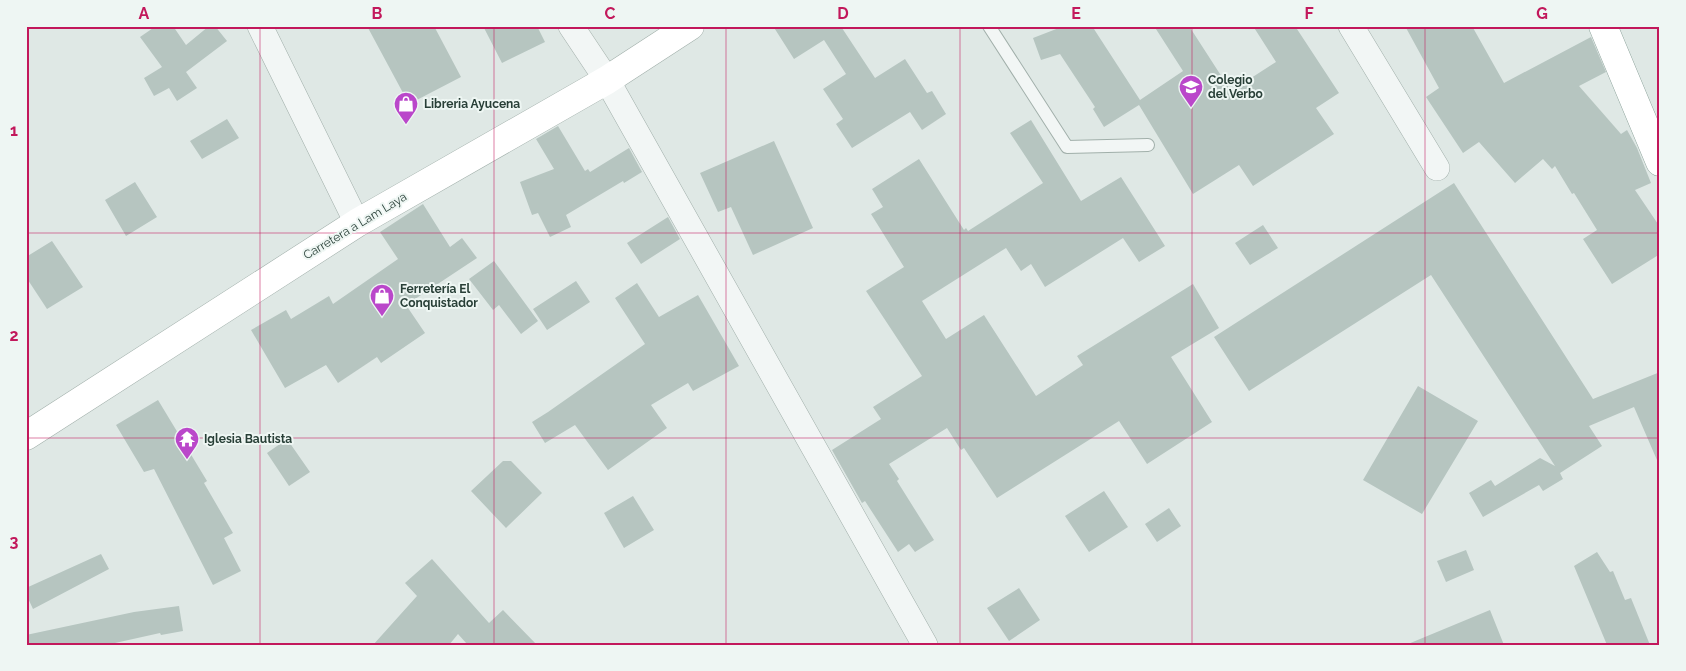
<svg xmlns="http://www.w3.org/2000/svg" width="1686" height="671" font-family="Raleway,sans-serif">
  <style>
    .building { fill: #b6c5c0 }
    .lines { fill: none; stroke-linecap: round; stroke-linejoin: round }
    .service-casing { stroke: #a1afaa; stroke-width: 14 }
    .minor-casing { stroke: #a1afaa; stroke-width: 26 }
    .secondary-casing { stroke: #a1afaa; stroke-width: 29 }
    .trunk-casing { stroke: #879e96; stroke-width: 29 }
    .service { stroke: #f2f6f5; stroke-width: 12 }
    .minor { stroke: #f2f6f5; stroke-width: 25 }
    .secondary { stroke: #fff; stroke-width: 28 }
    .trunk { stroke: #fff; stroke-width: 28 }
    .grid { fill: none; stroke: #c2185b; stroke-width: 1; stroke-opacity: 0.55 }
    .labels { text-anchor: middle; stroke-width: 4; stroke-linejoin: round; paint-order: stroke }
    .poi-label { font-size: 12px; font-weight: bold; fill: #283f37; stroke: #eef6f3; text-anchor: start }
    .street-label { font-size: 12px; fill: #283f37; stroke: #eef6f3 }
    .neatline { fill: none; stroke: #c2185b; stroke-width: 2 }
    .grid-label { font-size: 16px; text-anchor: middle; font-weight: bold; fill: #c2185b }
  </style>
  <rect width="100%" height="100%" fill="#dfe8e5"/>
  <!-- building -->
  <path class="building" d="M 156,26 L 173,26 L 186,45 L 209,26 L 215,26 L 227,41 L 186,72 L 197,88 L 177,101 L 169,88 L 154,96 L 144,78 L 162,67 L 140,37 Z
    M 367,26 L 434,26 L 461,77 L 409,104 Z
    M 483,26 L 537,26 L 545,42 L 502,63 Z
    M 773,26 L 845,26 L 842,28 L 875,78 L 905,59 L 927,93 L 932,91 L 946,114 L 922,130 L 910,112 L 852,148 L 836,124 L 843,119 L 823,89 L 846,74 L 824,40 L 794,59 Z
    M 1064,26 L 1092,26 L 1140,100 L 1183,71 L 1154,26 L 1189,26 L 1231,91 L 1276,62 L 1253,26 L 1295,26 L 1339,93 L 1316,108 L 1334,134 L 1253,186 L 1239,165 L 1193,194 L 1139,105 L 1104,127 L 1093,109 L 1095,107 L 1060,54 L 1041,60 L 1033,38 Z
    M 1405,26 L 1472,26 L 1504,83 L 1591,37 L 1606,72 L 1579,86 L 1621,134 L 1627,130 L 1637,148 L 1651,183 L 1635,190 L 1660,227 L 1660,254 L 1612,284 L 1583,239 L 1597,230 L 1574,193 L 1572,194 L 1555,166 L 1552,169 L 1543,159 L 1515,183 L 1479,142 L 1463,153 L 1426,97 L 1439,88 Z
    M 227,119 L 239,138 L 202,159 L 190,141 Z
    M 1031,120 L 1081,201 L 1121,177 L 1165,246 L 1139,262 L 1123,238 L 1045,287 L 1031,264 L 1021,271 L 1006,248 L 922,301 L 946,339 L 984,315 L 1036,396 L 1083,365 L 1077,356 L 1193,284 L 1219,328 L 1171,357 L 1212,422 L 1147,464 L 1119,421 L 997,498 L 964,448 L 961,450 L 947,428 L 889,464 L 899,479 L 897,481 L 934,540 L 915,552 L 909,544 L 898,552 L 865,501 L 862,503 L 832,450 L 881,419 L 873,407 L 922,376 L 866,291 L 904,267 L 871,214 L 883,207 L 872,189 L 919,159 L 964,230 L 966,228 L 968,231 L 1043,183 L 1010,133 Z
    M 558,126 L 585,171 L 588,169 L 590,172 L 629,148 L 642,172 L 624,183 L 623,181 L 566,215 L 571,227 L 550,237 L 538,213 L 532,215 L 520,182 L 554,169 L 536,139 Z
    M 774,141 L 813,228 L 753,255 L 731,207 L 718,212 L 700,173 Z
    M 135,182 L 157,217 L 126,236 L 105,200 Z
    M 1454,183 L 1593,399 L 1660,372 L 1660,467 L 1634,407 L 1589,426 L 1602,446 L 1560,473 L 1563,479 L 1543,491 L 1539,485 L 1483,517 L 1469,493 L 1491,480 L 1495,486 L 1540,458 L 1555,466 L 1431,275 L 1249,391 L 1214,337 Z
    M 423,204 L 450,247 L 462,238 L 477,258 L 406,305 L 425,333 L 381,363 L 377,357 L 338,383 L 326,365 L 285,388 L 251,330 L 286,310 L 291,319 L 329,296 L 333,304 L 398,259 L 380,232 Z
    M 668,217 L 680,239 L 641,264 L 627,243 Z
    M 1263,225 L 1278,248 L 1250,265 L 1235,243 Z
    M 52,241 L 83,287 L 47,309 L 26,277 L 26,257 Z
    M 494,261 L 538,321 L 521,334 L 499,305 L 493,310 L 469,279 Z
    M 576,281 L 590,302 L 547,330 L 533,309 Z
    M 637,283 L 659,317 L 698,295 L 739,366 L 693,391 L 688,383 L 651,405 L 667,428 L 608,470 L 575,425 L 545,443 L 532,422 L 548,412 L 645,344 L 615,298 Z
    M 1418,386 L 1478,421 L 1422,514 L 1363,480 Z
    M 158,400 L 207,481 L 204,483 L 233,533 L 224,538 L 241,571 L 213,585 L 154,469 L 144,472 L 116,425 Z
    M 287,439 L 310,472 L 289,486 L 267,453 Z
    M 503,461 L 511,461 L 542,493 L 506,528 L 471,491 Z
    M 1104,491 L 1128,527 L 1089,552 L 1065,516 Z
    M 633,496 L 654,530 L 624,548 L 604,513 Z
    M 1169,508 L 1181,526 L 1157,542 L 1145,524 Z
    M 1466,550 L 1474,570 L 1446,582 L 1437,561 Z
    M 1597,552 L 1610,572 L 1613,571 L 1625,600 L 1631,598 L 1650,645 L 1607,645 L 1574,566 Z
    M 101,554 L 109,569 L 33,609 L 26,594 L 26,588 Z
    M 432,559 L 489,623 L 503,610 L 537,645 L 466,645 L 467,644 L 458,634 L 449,645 L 373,645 L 417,596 L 405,583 Z
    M 1019,588 L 1040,620 L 1009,641 L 987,608 Z
    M 179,606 L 183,631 L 161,635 L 160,633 L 106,645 L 27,645 L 26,635 L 134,612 Z
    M 1490,610 L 1504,645 L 1408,645 L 1408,644 Z"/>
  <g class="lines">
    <defs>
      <path id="service" d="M 989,26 L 1067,147 L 1148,145"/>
      <path id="minor" d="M 260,26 L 357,223
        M 571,26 L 607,80 L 925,645
        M 1351,26 L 1437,168"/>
      <path id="secondary" d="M 26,436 L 357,223 L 607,80 L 690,26"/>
      <path id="trunk" d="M 1603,26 L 1660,162"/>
    </defs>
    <!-- service casing -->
    <use href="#service" class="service-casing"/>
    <!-- minor casing -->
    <use href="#minor" class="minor-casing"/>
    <!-- secondary casing -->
    <use href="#secondary" class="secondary-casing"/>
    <!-- trunk casing -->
    <use href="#trunk" class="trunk-casing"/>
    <!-- service -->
    <use href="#service" class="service"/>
    <!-- minor -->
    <use href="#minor" class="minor"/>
    <!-- secondary -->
    <use href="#secondary" class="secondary"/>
    <!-- trunk -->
    <use href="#trunk" class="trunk"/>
  </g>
  <!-- grid -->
  <path class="grid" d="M 260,26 L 260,645M 494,26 L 494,645M 726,26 L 726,645M 960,26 L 960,645M 1192,26 L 1192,645M 1425,26 L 1425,645M 26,233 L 1660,233M 26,438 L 1660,438"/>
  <!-- icons -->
  <defs>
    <symbol id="school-pin" viewBox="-11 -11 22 30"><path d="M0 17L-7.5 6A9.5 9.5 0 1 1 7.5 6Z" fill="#ba47ca" stroke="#eef6f3"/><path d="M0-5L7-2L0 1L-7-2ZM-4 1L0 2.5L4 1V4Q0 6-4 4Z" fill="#fff"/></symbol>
    <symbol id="shop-pin" viewBox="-11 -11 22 30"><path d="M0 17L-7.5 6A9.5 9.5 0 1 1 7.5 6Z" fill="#ba47ca" stroke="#eef6f3"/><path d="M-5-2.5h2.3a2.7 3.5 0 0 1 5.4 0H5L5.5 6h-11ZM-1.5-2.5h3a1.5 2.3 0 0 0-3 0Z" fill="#fff"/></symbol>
    <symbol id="temple-pin" viewBox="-11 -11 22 30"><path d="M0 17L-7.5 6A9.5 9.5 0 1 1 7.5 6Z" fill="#ba47ca" stroke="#eef6f3"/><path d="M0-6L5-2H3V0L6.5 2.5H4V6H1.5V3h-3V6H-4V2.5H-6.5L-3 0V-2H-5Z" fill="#fff"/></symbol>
  </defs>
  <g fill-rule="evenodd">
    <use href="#school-pin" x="1177" y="73" width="28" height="38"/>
    <use href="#shop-pin" x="392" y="90" width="28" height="38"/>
    <use href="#shop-pin" x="368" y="282" width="28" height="38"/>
    <use href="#temple-pin" x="173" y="425" width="28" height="38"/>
  </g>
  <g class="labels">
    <!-- poi labels -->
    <g class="poi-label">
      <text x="1208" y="84">Colegio<tspan x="1208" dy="14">del Verbo</tspan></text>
      <text x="424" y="108">Libreria Ayucena</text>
      <text x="400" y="293">Ferretería El<tspan x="400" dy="14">Conquistador</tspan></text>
      <text x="204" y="443">Iglesia Bautista</text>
    </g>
    <!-- street labels -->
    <g class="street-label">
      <text transform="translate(355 226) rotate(-31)" y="4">Carretera a Lam Laya</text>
    </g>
  </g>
  <!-- border -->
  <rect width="1686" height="671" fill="none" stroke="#eef6f3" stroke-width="55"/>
  <rect x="28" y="28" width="1630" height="616" class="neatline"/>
  <g class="grid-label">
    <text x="144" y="19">A</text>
    <text x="377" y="19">B</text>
    <text x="610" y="19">C</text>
    <text x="843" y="19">D</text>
    <text x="1076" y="19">E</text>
    <text x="1309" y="19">F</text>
    <text x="1542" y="19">G</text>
    <text x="14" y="136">1</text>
    <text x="14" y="341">2</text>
    <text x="14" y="547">3</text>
  </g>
</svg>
